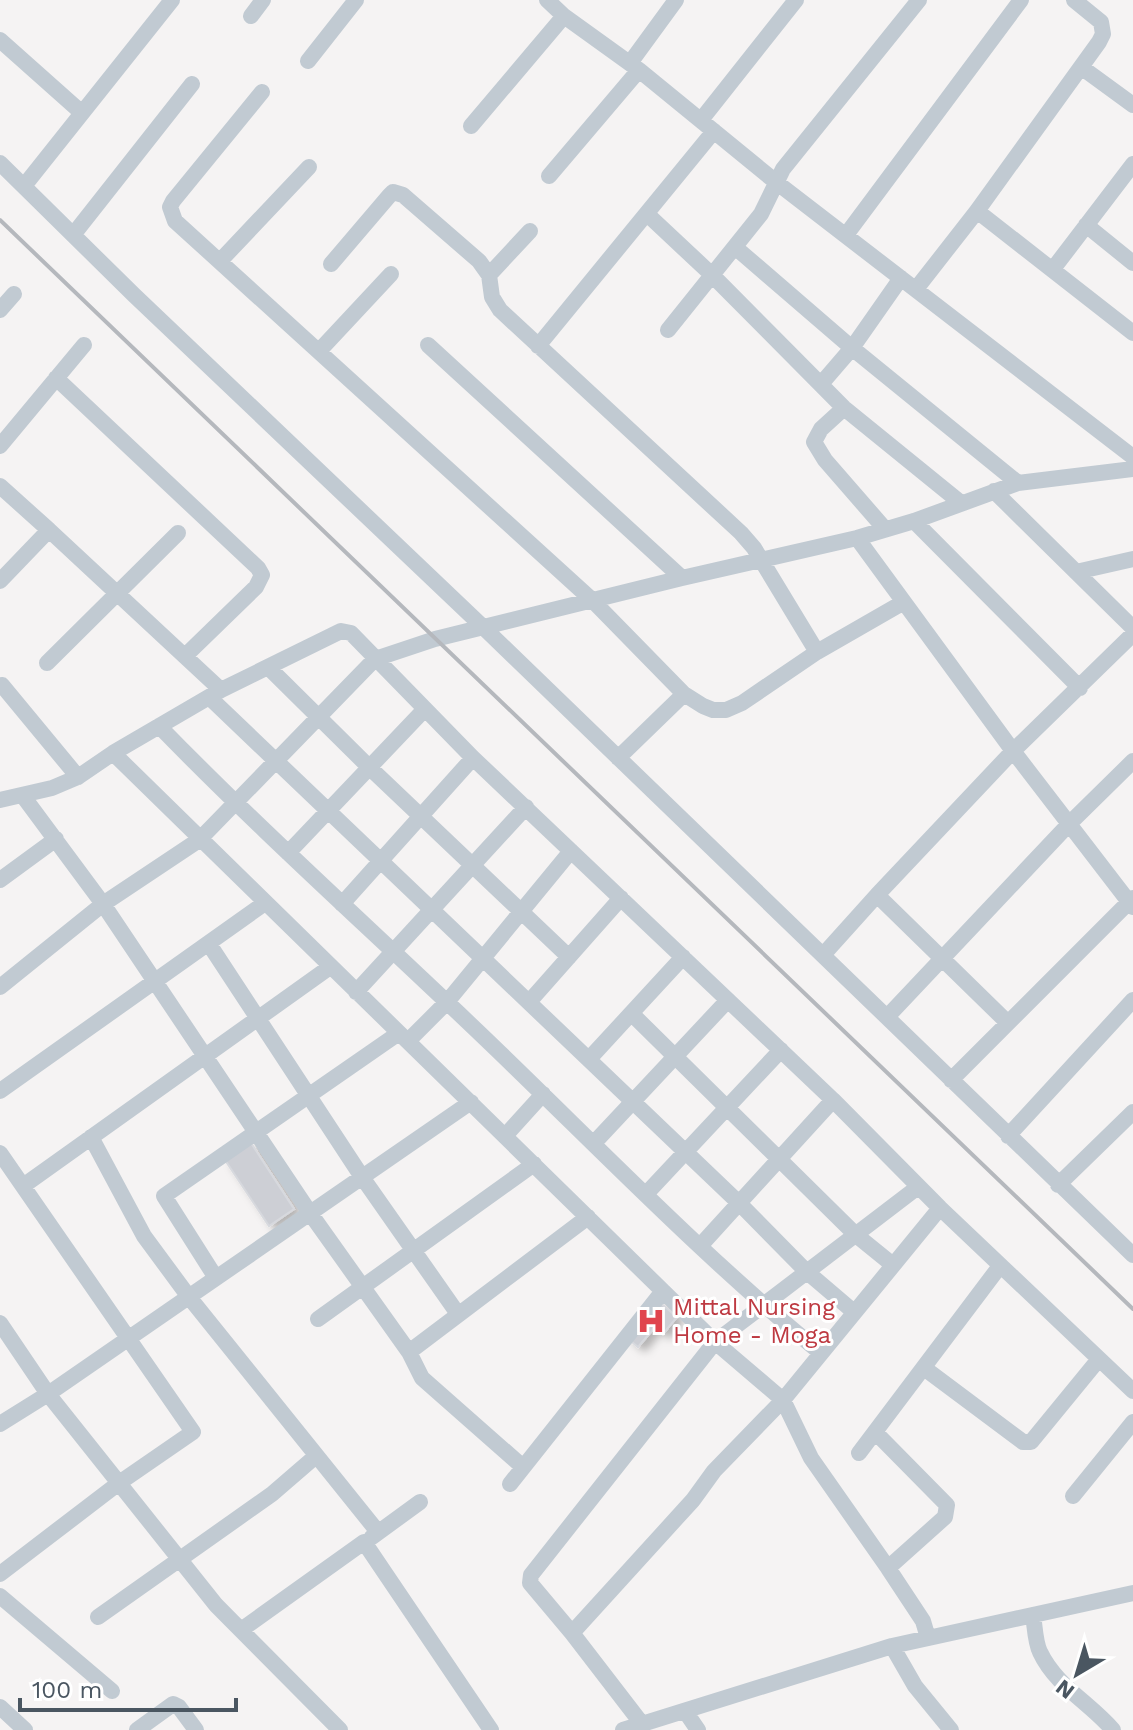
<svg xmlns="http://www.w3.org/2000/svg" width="1133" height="1730" font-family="'Work Sans',sans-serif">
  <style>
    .building { fill: #cdcfd5; stroke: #d7d9de; stroke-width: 2; filter: url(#shadow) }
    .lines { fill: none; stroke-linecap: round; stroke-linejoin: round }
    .minor { stroke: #c1cad2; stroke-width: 16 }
    .rail { stroke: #b5b8bd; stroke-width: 4 }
    .labels { text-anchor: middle; stroke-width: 6; stroke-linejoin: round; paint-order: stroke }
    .health-label { font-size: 24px; fill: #be3a42; stroke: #fff; text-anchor: start }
  </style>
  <defs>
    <filter id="shadow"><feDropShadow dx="7" dy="4" stdDeviation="4" flood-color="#0004"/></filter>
  </defs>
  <rect width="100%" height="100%" fill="#f5f3f3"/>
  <!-- building -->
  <path class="building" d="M 251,1143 L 294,1209 L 269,1226 L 225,1160 Z
    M 658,1301 L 677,1317 L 663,1334 L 655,1327 L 638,1347 L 626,1337 Z"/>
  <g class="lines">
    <!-- minor -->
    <path class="minor" d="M 547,0 L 564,16 L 639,70 L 776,182 L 1133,457
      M 251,16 L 263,0
      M 0,40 L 82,113
      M 308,61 L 356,0
      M 630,63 L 676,0
      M 1081,67 L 1133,105
      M 262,92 L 173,201 L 170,207 L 175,221 L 592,600 L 684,694 L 703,706 L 713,710 L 726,710 L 742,703 L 817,652 L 904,602
      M 701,120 L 796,0
      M 471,126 L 564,16
      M 0,163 L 134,295 L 483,627 L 1133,1255
      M 549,176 L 639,70
      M 24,186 L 172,0
      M 977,211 L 1133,333
      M 647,214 L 711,274 L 844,408 L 961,503
      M 1086,225 L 1133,263
      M 73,235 L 192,84
      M 846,235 L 1021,0
      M 736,248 L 852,348 L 821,384
      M 221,260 L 309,167
      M 331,264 L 389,196 L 393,192 L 403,195 L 479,261 L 489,275 L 492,297 L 500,310 L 741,533 L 754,548 L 817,652
      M 1053,269 L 1133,164
      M 489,275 L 530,231
      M 901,278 L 852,348 L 1018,483
      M 916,289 L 977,211 L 1099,42 L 1103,34 L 1101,22 L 1074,0
      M 0,310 L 14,294
      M 668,330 L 761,214 L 783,169 L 919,0
      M 428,345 L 682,578
      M 538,346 L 714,131
      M 320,350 L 391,274
      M 56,378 L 258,568 L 262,575 L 256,587 L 185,656
      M 844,408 L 821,429 L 814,442 L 825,460 L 885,529
      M 0,446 L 84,345
      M 0,486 L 49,530
      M 994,491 L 1133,628
      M 914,521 L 1080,688
      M 857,538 L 1013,751 L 1133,907
      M 1076,572 L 1133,559
      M 0,581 L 49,530 L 221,690
      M 47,663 L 178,533
      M 268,667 L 370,768 L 569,957
      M 2,685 L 78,777
      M 209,697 L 739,1203 L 807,1272 L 854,1312
      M 159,726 C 267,837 383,940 495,1048 C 602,1151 706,1259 821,1353
      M 113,753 L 715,1342 L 783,1400 L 811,1458 L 888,1568 L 923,1621 L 928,1638
      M 618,758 L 684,694
      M 23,796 L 103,904 L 310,1213 L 409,1352 L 422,1378 L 523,1467
      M 0,800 L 52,788 L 78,777 L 113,753 L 221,690 L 341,631 L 351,633 L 473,758 L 833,1100 L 940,1208 L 1133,1391
      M 288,853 L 424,710
      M 0,880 L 56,839
      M 877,895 L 1013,751 L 1133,634
      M 342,904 L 473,758
      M 209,944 L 362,1177 L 458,1314
      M 823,955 L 877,895 L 1008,1023
      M 0,987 L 103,904 L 199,840 L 375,659 L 435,639 L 682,578 L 857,538 L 914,521 L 1018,483 L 1133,469
      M 356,992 L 526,807
      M 529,1002 L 621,898
      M 632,1014 L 856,1235 L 893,1265
      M 887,1017 L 1070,823 L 1133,761
      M 408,1041 L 447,1002 L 571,851
      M 589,1059 L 683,957
      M 951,1080 L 1133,898
      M 0,1091 L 265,903
      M 505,1136 L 543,1094
      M 1008,1136 L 1133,1000
      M 91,1137 L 144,1236 L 189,1297 L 378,1532
      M 594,1143 L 728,1000
      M 0,1153 L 193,1432 L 119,1483 L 0,1574
      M 1058,1185 L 1133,1112
      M 23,1186 L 330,967
      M 646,1194 L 781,1050
      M 700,1246 L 833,1100
      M 216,1278 L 164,1196 L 399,1033
      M 318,1319 L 534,1164
      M 0,1323 L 48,1394 L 216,1605 L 340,1730
      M 409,1352 L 588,1217
      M 924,1368 L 1023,1442 L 1031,1442 L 1099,1359
      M 0,1424 L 48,1394 L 471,1102
      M 875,1432 L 947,1505 L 945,1517 L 888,1568
      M 859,1453 L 1000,1266
      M 510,1484 L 663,1291
      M 1073,1496 L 1133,1422
      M 372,1537 L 420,1502
      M 0,1596 L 112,1691
      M 1033,1615 C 1035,1627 1035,1642 1040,1652 C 1056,1686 1090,1703 1113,1730
      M 98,1617 L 272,1494 L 316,1456
      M 241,1630 L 364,1542 L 491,1730
      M 572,1633 L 693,1500 L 714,1471 L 783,1400 L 940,1208
      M 892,1646 L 915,1686 L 951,1730
      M 0,1707 L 25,1730
      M 685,1711 L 698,1730
      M 642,1724 L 572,1633 L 530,1583 L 531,1575 L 715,1342 L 918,1187
      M 137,1730 L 173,1704 L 179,1707 L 196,1730
      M 623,1730 L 892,1646 L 1133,1593"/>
    <!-- rail -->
    <path class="rail" d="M 0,220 L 1133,1309"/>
  </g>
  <!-- icons -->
  <defs>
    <symbol id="hospital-bare" viewBox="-9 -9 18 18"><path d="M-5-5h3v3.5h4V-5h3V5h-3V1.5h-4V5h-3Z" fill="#e0444e" stroke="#fff" stroke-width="2.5" paint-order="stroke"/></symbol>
  </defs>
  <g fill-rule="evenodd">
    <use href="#hospital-bare" x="631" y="1301" width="40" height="40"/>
  </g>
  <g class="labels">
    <!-- health labels -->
    <g class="health-label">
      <text x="673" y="1315">Mittal Nursing<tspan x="673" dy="28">Home - Moga</tspan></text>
    </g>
  </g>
  <!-- north arrow -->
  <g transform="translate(1077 1674) rotate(218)" stroke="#ffffff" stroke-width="6" paint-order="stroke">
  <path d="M0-6L14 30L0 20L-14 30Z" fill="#4a5661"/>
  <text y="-12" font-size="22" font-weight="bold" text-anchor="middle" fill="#4a5661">N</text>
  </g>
  <!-- scale -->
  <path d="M20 1698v12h216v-12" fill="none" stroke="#4a5661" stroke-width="4"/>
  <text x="32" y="1698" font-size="24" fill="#4a5661" stroke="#ffffff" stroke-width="6" paint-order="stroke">100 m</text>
</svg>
